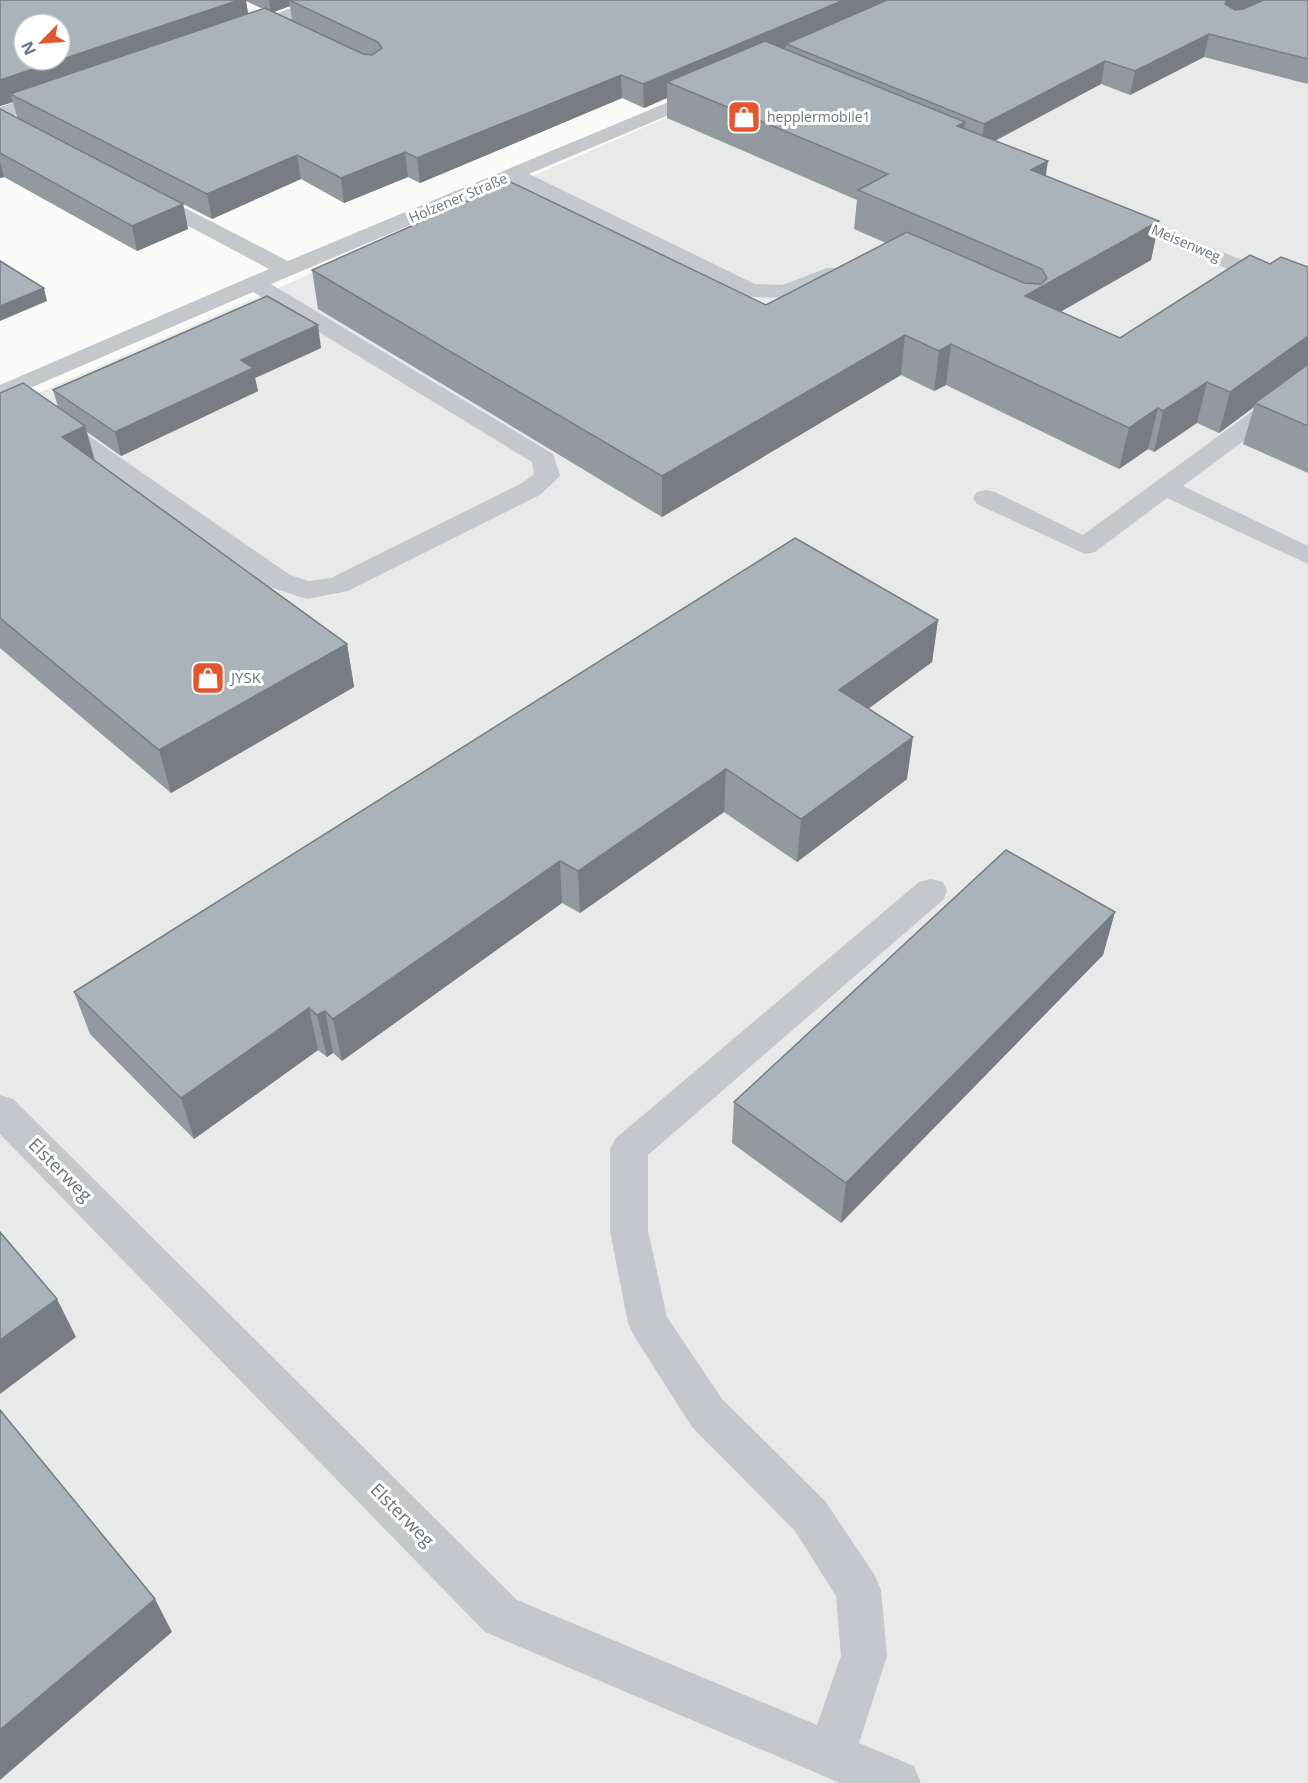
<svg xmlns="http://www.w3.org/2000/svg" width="1308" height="1783" font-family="'Open Sans',sans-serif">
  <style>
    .built { fill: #e8e9e9 }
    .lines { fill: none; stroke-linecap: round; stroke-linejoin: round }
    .minor { fill: #c3c8cc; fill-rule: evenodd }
    .wall { fill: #929a9f; fill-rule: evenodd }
    .shaded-wall { fill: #777d82 }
    .building { fill: #aab3b9; stroke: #777d82; stroke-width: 1.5; fill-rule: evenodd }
    .labels { text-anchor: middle; stroke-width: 6; stroke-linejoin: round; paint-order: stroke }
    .far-poi-label { font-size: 14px; fill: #657683; stroke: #fff; text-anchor: start }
    .far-street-label { font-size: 14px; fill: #657683; stroke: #fff }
    .poi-label { font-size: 15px; fill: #657683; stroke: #fff; text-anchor: start }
    .near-street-label { font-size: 18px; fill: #657683; stroke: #fff }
  </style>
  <rect width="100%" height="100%" fill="#fafaf8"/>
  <!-- built -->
  <path class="built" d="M 934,0 L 1308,0 L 1308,1783 L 0,1783 L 0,410 Z"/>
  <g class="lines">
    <!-- minor -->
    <path class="minor" d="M 315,0 L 341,0 L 338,4 L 249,35 L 237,35 L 234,31 L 237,27 Z
      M 707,86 L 717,92 L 714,96 L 529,174 L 755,284 L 783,285 L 827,268 L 843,268 L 846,273 C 829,297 767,301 741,295 L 512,182 L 271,284 L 553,454 L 560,476 L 540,495 L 348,591 L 307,599 L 270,587 L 45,428 L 42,423 L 45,418 L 54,416 L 63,418 L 290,575 L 309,581 L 331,578 L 522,483 L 534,474 L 532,462 L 253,292 L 0,401 L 0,385 L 269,269 L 138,199 L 135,195 L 138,191 L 152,191 L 288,261 Z
      M 58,88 L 65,90 L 68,94 L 65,98 L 0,120 L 0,107 Z
      M 1115,208 L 1308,287 L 1308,302 L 1107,219 L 1104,214 L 1107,209 Z
      M 1308,375 L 1308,393 L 1183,486 L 1308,546 L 1308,564 L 1167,498 L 1095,552 L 1085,554 L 977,504 L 973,498 L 977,492 L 986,490 L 995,492 L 1083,535 L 1299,377 Z
      M 931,879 L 943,882 L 947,891 L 943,900 L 648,1155 L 648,1231 L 667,1317 L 722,1399 L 825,1501 L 874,1574 L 881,1590 L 887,1656 L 859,1743 L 914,1766 L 921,1783 L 840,1783 L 485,1632 L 0,1134 L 0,1095 L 13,1099 L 517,1600 L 817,1725 L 841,1656 L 836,1596 L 795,1531 L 692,1427 L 634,1336 L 628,1323 L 610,1231 L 610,1149 L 616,1138 L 919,882 Z"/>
  </g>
  <!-- wall -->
  <path class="wall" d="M 0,0 L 1308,0 L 1308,84 L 1204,57 L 1130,95 L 1101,84 L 995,141 L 1045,176 L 1159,221 L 1151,260 L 1060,312 L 1120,338 L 1270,264 L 1308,267 L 1308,473 L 1243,444 L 1254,407 L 1219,433 L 1197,423 L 1154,452 L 1148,449 L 1119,469 L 946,385 L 934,391 L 901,375 L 662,517 L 318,309 L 312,270 L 766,305 L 886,243 L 854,229 L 857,200 L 667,118 L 667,98 L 644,108 L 622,98 L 420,183 L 408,177 L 344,203 L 301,179 L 212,219 L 183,204 L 188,229 L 137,251 L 4,177 L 0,178 L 0,109 L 17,117 L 13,102 L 0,106 ZM 246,1 L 263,9 L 248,13 ZM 290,6 L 292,20 L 274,12 Z
    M 321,348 L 255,378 L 258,391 L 121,456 L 87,432 L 95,460 L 347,644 L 354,687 L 171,793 L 0,648 L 0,393 L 58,407 L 53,390 Z
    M 938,620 L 932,662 L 868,709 L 907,779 L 797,862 L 724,812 L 580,913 L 562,903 L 342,1061 L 333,1053 L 327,1057 L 318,1050 L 194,1139 L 90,1034 L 74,992 Z
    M 1115,912 L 1103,955 L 841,1223 L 732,1143 L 734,1102 Z"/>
  <!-- shaded-wall -->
  <path class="shaded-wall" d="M 239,0 L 246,0 L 249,21 L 10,94 L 13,102 L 0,106 L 0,80 Z
    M 269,0 L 289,0 L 290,6 L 271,13 Z
    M 844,0 L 896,0 L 786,44 L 786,47 L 686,90 L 667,82 L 667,98 L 644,108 L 643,84 Z
    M 1227,0 L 1268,0 L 1224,20 L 1225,4 Z
    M 1209,34 L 1204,57 L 1130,95 L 1135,71 Z
    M 1105,61 L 1101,84 L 981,148 L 984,124 Z
    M 621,75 L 622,98 L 420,183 L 417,158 Z
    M 965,122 L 961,159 L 957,126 Z
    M 405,152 L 408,177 L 344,203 L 341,178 Z
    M 297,155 L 301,179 L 212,219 L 207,194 Z
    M 0,161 L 4,177 L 0,178 Z
    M 1048,161 L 1042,199 L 1031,170 Z
    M 183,204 L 188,229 L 137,251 L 132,226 Z
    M 1159,221 L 1151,260 L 1018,336 L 1025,296 Z
    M 44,288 L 47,301 L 0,321 L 0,306 Z
    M 318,325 L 321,348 L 255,378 L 258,391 L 121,456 L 115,432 L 241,360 Z
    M 905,335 L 901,375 L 662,517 L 662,476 Z
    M 1308,336 L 1308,371 L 1255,403 L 1254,407 L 1219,433 L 1230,392 Z
    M 951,344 L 946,385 L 934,391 L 939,351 Z
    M 1207,382 L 1197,423 L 1154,452 L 1163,411 Z
    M 1158,408 L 1148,449 L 1119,469 L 1129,428 Z
    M 85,426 L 96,467 L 62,437 Z
    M 938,620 L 932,662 L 835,733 L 839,690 Z
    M 347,644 L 354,687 L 171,793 L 159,750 Z
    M 913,737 L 907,779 L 797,862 L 801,819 Z
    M 726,769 L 724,812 L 580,913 L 578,871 Z
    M 560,861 L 562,903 L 342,1061 L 333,1019 Z
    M 1115,912 L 1103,955 L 841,1223 L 846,1183 Z
    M 309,1008 L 318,1050 L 194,1139 L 181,1098 Z
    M 325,1011 L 333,1053 L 327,1057 L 317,1015 Z
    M 57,1299 L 76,1337 L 0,1394 L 0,1340 Z
    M 155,1599 L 172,1632 L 0,1780 L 0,1730 Z"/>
  <!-- building -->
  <path class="building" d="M 0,0 L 239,0 L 0,80 ZM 24,24 L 60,24 L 60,60 L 24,60 Z
    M 289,0 L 844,0 L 643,84 L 621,75 L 417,158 L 405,152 L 341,178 L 297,155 L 207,194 L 10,94 L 265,8 L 363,54 L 372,55 L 382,48 L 378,42 Z
    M 887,0 L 1227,0 L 1225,4 L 1235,10 L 1243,9 L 1264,0 L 1308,0 L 1308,59 L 1209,34 L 1135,71 L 1105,61 L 984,124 L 786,44 Z
    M 765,41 L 965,122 L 957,126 L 1048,161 L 1031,170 L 1159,221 L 1025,296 L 1120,338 L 1250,255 L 1270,264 L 1281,257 L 1308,267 L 1308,336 L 1230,392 L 1207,382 L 1163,411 L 1158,408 L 1129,428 L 951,344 L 939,351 L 905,335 L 662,476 L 312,270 L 511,182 L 766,305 L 907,232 L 1024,283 L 1041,284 L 1047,278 L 1042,269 L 858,190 L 888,174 L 667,82 Z
    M 0,109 L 183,204 L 132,226 L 0,153 Z
    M 0,261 L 44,288 L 0,306 Z
    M 267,296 L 318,325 L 241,360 L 253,368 L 115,432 L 53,390 Z
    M 1308,364 L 1308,426 L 1255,403 Z
    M 23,383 L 85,426 L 62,437 L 347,644 L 159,750 L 0,618 L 0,393 Z
    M 795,538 L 938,620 L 839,690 L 913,737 L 801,819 L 726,769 L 578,871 L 560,861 L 333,1019 L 325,1011 L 317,1015 L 309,1008 L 181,1098 L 74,992 Z
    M 1006,850 L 1115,912 L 846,1183 L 734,1102 Z
    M 0,1232 L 57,1299 L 0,1340 Z
    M 0,1410 L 155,1599 L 0,1730 Z"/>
  <!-- icons -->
  <defs>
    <symbol id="shop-square" viewBox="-11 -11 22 22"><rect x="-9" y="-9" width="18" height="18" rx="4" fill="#e4572e" stroke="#fff"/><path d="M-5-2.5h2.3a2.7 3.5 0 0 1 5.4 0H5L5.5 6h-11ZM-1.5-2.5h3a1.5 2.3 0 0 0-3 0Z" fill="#fff"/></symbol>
  </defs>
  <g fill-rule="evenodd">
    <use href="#shop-square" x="725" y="98" width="38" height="38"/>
    <use href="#shop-square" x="189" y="659" width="38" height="38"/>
  </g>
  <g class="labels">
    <!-- far-poi labels -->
    <g class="far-poi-label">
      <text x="767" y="122">hepplermobile1</text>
    </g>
    <!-- far-street labels -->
    <g class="far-street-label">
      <text transform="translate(458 198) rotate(-23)" y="5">Holzener Straße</text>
      <text transform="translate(1186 243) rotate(23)" y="5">Meisenweg</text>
    </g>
    <!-- poi labels -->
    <g class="poi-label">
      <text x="231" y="683">JYSK</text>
    </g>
    <!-- near-street labels -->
    <g class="near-street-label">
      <text transform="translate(60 1170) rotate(45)" y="6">Elsterweg</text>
      <text transform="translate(402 1515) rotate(45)" y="6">Elsterweg</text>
    </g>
  </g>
  <!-- north arrow -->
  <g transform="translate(42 42) rotate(245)"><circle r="28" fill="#ffffff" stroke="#c1c8cd" stroke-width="1.5"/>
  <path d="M0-4.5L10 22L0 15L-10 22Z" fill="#e4572e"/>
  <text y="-9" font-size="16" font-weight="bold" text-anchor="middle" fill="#657683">N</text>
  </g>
</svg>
